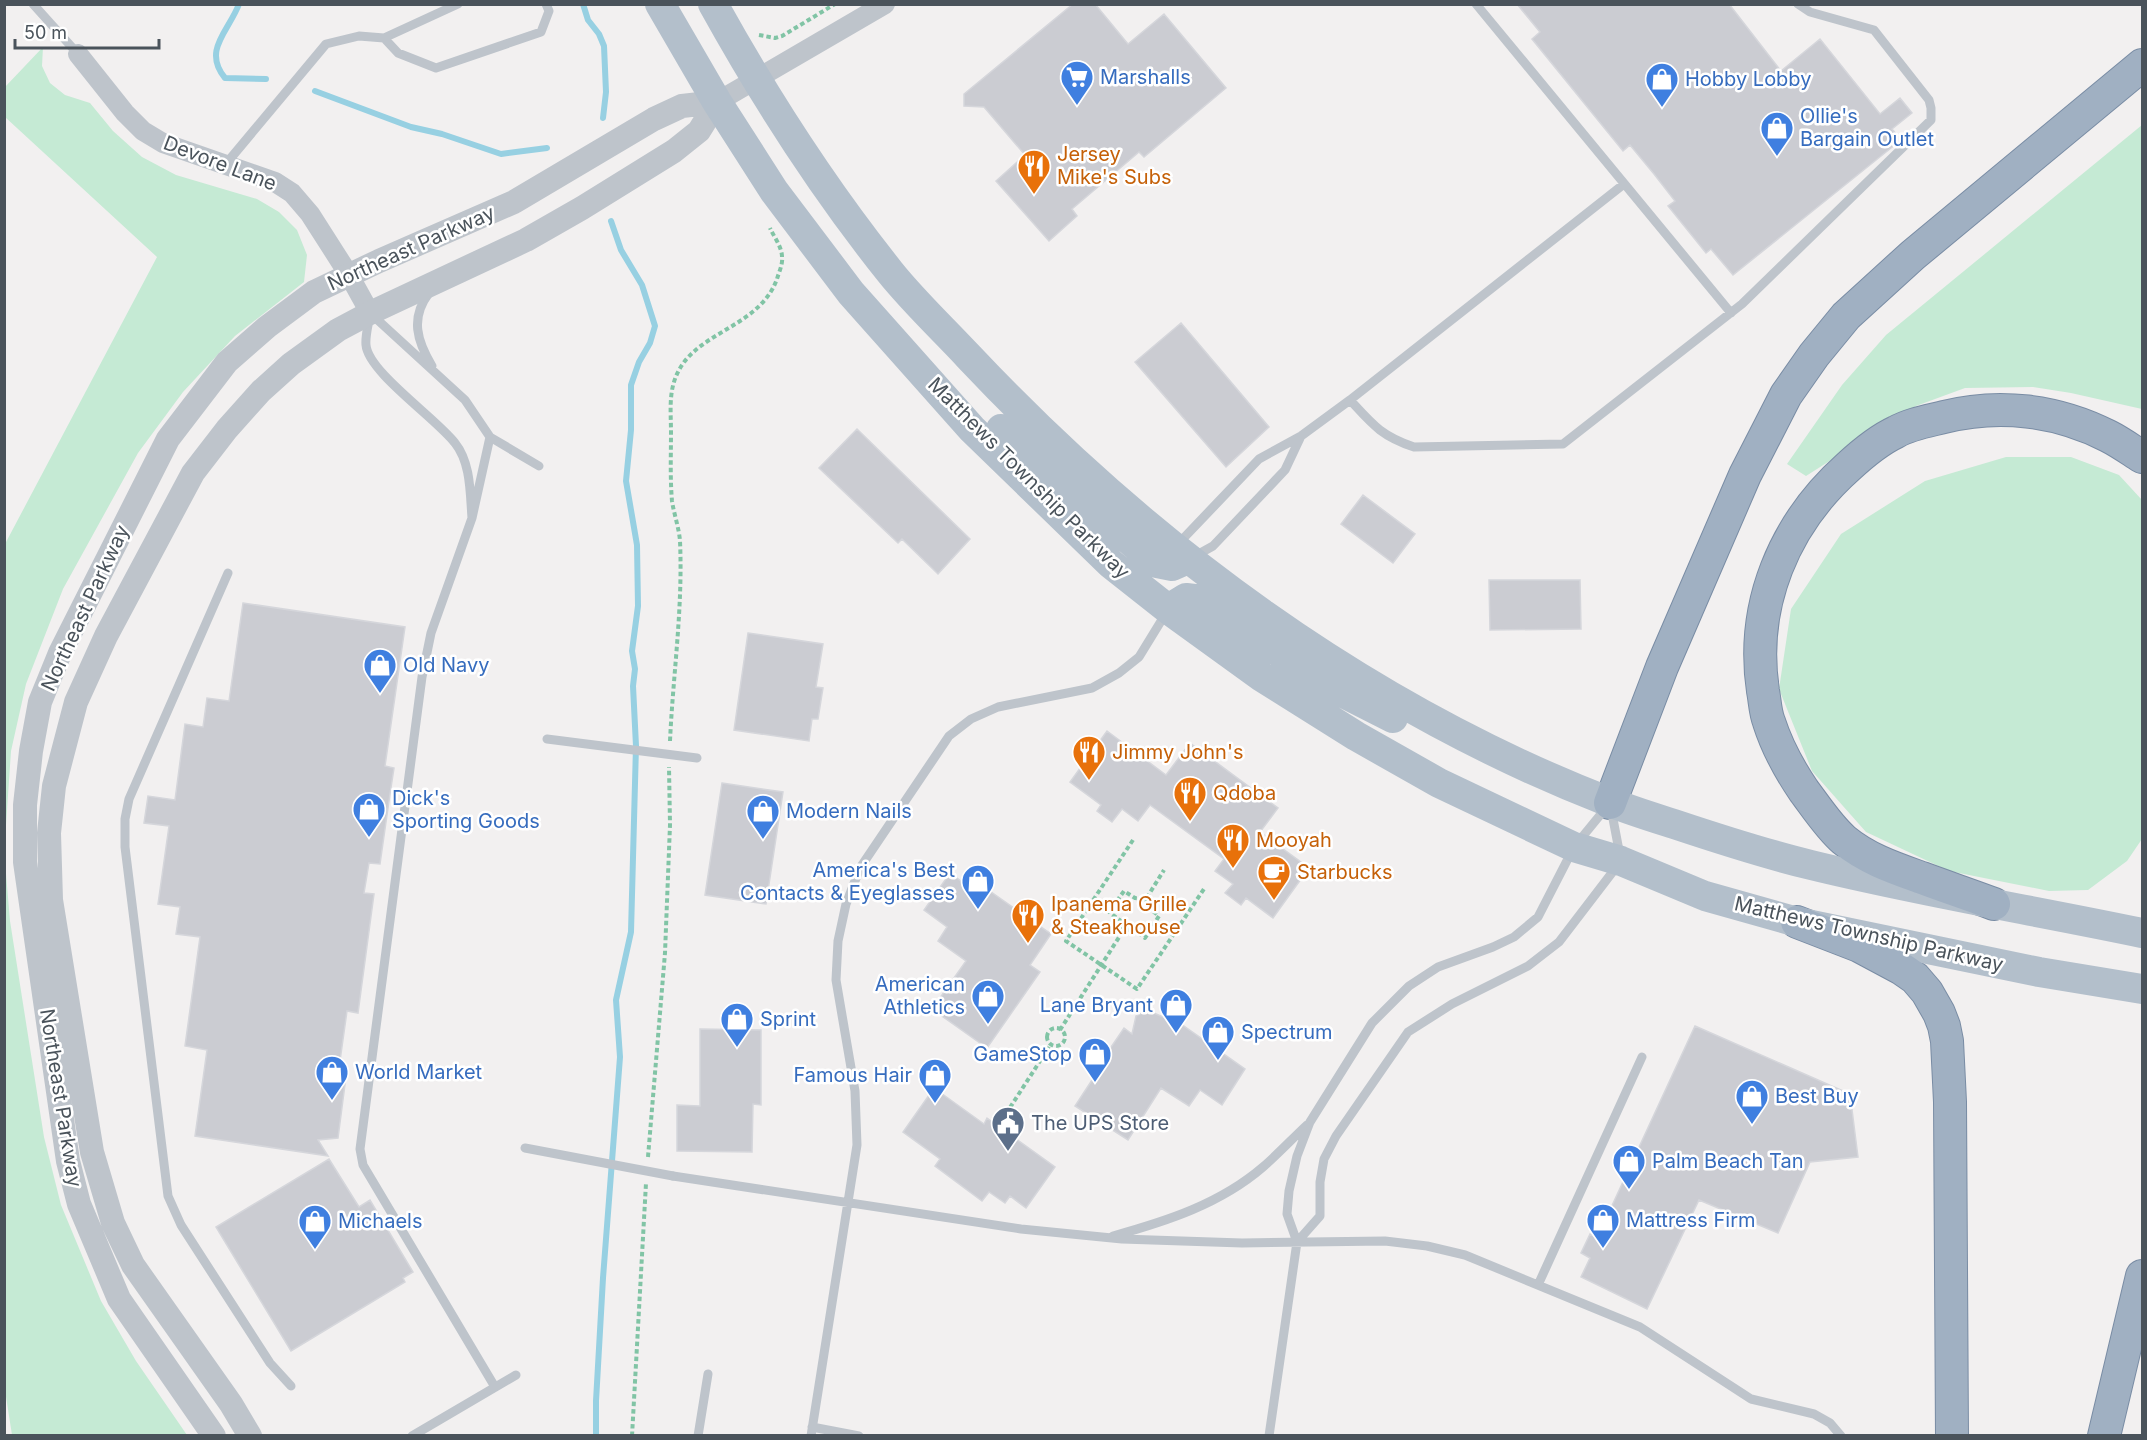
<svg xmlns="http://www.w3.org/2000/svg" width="2147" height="1440" font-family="Inter,sans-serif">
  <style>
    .green { fill: #c5ead4 }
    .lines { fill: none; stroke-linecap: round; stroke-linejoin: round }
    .stream { stroke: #97d0e2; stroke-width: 6 }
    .building { fill: #cbccd2; stroke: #d5d6db; stroke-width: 1.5 }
    .trunk-casing { stroke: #798ca4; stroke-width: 34 }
    .path { stroke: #81c4a5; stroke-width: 4; stroke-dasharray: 4.5 3; stroke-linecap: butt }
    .service { stroke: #bec4cb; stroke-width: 9 }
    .minor { stroke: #bec4cb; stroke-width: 20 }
    .tertiary { stroke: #bec4cb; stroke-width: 24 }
    .primary { stroke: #b3bfcb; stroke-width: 30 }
    .trunk { stroke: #a0b0c2; stroke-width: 32 }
    .service-bridge { stroke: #bec4cb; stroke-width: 9 }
    .labels { text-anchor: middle; stroke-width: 5; stroke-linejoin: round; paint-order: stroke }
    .shop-label { font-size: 20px; fill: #366cbe; stroke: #fff; text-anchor: start }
    .food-label { font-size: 20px; fill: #c56008; stroke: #fff; text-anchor: start }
    .street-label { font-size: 20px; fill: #4a535b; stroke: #fff }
    .service-label { font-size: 20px; fill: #4e5e75; stroke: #fff; text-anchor: start }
  </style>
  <rect width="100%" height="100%" fill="#f2f0f0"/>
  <!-- green -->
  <path class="green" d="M 43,47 L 42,66 L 50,83 L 65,95 L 90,103 L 113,131 L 142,157 L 176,175 L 257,199 L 279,212 L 297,230 L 307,255 L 304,282 L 235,336 L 183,392 L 138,453 L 63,589 L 26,684 L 11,751 L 5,840 L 5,544 L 157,257 L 5,117 L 5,87 Z
    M 2142,125 L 2142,409 L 2071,393 L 2033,387 L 1965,388 L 1916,406 L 1806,476 L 1787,464 L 1842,385 L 1886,335 Z
    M 2006,457 L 2071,457 L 2119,475 L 2142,500 L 2142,839 L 2127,861 L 2088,890 L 2049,891 L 1949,871 L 1866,832 L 1812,771 L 1779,689 L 1791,609 L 1841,534 L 1925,481 Z
    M 5,862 L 10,921 L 44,1137 L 61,1205 L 101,1301 L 136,1361 L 187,1435 L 12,1435 L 4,1384 Z"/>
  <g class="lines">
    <!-- stream -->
    <path class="stream" d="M 239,4 C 229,31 202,50 225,78 L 266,79
      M 583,4 L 588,20 L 599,34 L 604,46 L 606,92 L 603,118
      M 315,91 L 411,127 L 442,134 L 501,154 L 547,148
      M 596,1436 L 596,1401 L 603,1278 L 620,1057 L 616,1000 L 631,932 L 636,746 L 633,686 L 635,669 L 632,651 L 638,606 L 637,545 L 626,481 L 631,430 L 631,385 L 639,362 L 650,343 L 655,326 L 642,285 L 621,250 L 611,221"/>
  </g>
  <!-- building -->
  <path class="building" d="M 1073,4 L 1095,4 L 1128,44 L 1164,14 L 1226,88 L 1144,157 L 1139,152 L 1072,209 L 1077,216 L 1049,241 L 996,181 L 1025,155 L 984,107 L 964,106 L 964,94 Z
    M 1517,4 L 1729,4 L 1781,71 L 1820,39 L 1880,114 L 1900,98 L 1912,113 L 1892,129 L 1901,140 L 1733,275 L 1711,249 L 1706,253 L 1668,206 L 1675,201 L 1654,174 L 1630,145 L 1623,151 L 1532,39 L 1540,32 Z
    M 1181,323 L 1269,427 L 1226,467 L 1135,362 Z
    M 857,429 L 970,539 L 938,574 L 902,539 L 898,543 L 819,468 Z
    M 1363,495 L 1415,534 L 1393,563 L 1341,524 Z
    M 1489,580 L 1580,580 L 1581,629 L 1490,630 Z
    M 243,603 L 405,627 L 385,766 L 394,768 L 390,794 L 380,864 L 369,863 L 364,893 L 374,894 L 358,1013 L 347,1011 L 339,1068 L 347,1069 L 338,1138 L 318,1140 L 328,1156 L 195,1136 L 207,1050 L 185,1046 L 200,937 L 176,934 L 180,907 L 158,904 L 169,826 L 144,823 L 148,796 L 175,800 L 185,724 L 203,727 L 207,698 L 229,701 Z
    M 748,633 L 823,644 L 816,687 L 823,688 L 818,719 L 812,719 L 809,741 L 734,730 Z
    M 1107,731 L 1166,775 L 1190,743 L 1278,808 L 1260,832 L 1309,868 L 1273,918 L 1246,898 L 1241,905 L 1225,893 L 1233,884 L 1215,871 L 1224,859 L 1150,805 L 1138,821 L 1122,809 L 1112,822 L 1097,811 L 1101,805 L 1070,782 Z
    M 722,783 L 783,792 L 766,904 L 705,895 Z
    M 950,873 L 979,894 L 984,887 L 1051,934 L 1030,965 L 1040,972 L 987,1048 L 932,1009 L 966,961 L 938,941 L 947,927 L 924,910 Z
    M 1147,1010 L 1170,1020 L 1171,1017 L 1245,1069 L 1222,1105 L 1200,1090 L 1189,1106 L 1161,1088 L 1128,1140 L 1075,1106 L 1096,1074 L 1089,1070 L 1098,1055 L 1103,1059 L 1124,1028 L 1132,1034 L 1136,1016 Z
    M 1695,1026 L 1850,1094 L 1858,1157 L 1810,1162 L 1778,1233 L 1699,1200 L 1647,1309 L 1581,1277 L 1590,1258 L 1581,1253 L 1590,1234 L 1597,1238 Z
    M 700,1029 L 761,1030 L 761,1105 L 753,1104 L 752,1152 L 677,1151 L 677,1105 L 700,1106 Z
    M 934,1088 L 984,1124 L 987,1118 L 1055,1167 L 1026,1208 L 1010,1196 L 1005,1203 L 989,1192 L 982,1201 L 935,1166 L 940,1159 L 903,1132 Z
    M 329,1159 L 359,1207 L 370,1200 L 413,1272 L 403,1278 L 405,1282 L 291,1351 L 216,1227 Z"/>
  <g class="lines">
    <defs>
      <path id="trunk" d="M 1610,803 L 1662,667 L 1745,475 L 1786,395 L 1814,355 L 1846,316 L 1913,255 L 2142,65
        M 1994,904 C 1970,895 1946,887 1922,878 C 1894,868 1867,859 1844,840 C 1829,827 1816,807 1804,791 C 1789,769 1777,747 1769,722 C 1765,712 1765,701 1763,691 C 1750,605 1784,524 1848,467 C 1862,454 1879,440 1896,432 C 1910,424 1928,421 1944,417 C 1999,403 2057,410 2108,436 C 2120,442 2131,450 2142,457
        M 1797,922 L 1859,946 L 1902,969 L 1915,978 L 1927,992 L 1939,1013 L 1944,1026 L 1947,1041 L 1950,1102 L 1952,1436
        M 2104,1436 L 2142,1276"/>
    </defs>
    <!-- trunk casing -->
    <use href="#trunk" class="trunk-casing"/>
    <!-- path -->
    <path class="path" d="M 759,35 L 775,38 L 782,36 L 835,4
      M 670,741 C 673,675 683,608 680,541 C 679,528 674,514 672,501 C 670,478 671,455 671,432 C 671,416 669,398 674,382 C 689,331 758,331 777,279 C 779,272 783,264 782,257 C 782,247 774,237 770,228
      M 1133,840 L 1066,941 L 1137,989 L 1204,889
      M 1146,899 L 1149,908 L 1159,916 L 1145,938 L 1133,929 L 1123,931 L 1121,921 L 1109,912 L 1124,891 L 1135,898 L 1146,899 L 1164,870
      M1047 1037a9 9 0 1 1 18 0a9 9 0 1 1-18 0Z
      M 1060,1030 L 1123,931
      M 1002,1120 L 1051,1044
      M 648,1157 L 665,953 L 670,825 L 669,767
      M 632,1436 L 646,1183"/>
    <!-- service -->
    <path class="service" d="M 33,4 L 78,54
      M 1476,4 L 1731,313
      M 384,38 L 398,53 L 436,68 L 541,32 L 549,11 L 546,4
      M 225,165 L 326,44 L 359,36 L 384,38 L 458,4
      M 429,293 C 410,318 417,341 432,366
      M 370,313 L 465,400 L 490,437 L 472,518 C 470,493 471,463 455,443 C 437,419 368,372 366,345 C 365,335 369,323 370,313 Z
      M 1350,400 C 1372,424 1381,436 1414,447 L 1563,444 L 1742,304 L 1931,120 L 1931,108 L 1929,100 L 1874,30 L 1810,12 L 1798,4
      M 490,437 L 539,466
      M 472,518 L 431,633 L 422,677 L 360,1149 L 363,1165 L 495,1387
      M 1178,544 L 1259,459 L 1301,436 L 1350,400 L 1624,184
      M 1195,556 L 1213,546 L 1285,470 L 1301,436
      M 228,573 L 129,799 L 125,819 L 125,847 L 168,1196 L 181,1225 L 270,1363 L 291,1386
      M 1610,803 L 1621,861 L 1559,942 L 1528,966 L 1452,1004 L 1408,1032 L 1336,1136 L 1324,1159 L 1320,1182 L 1320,1216 L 1297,1242 L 1287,1214 L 1289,1191 L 1297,1156 L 1310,1122 L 1372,1023 L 1409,986 L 1438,967 L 1493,947 L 1514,937 L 1538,917 L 1574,847 Z
      M 673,1176 L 1021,1229 L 1122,1239 L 1242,1243 L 1385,1241 L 1427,1246 L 1465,1255 L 1640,1327 L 1751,1399 L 1814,1414 L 1830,1423 L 1841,1436
      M 1113,1236 C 1167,1221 1220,1204 1263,1167 C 1278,1154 1292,1139 1307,1125
      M 1538,1285 L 1642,1057
      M 812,1427 L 859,1436
      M 412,1436 L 516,1375
      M 698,1436 L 708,1374
      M 811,1436 L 857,1145 L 855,1091 L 836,980 L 838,941 L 846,904 L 860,868 L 949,736 L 971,719 L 998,707 L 1092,688 L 1119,673 L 1139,657 L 1166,613
      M 1269,1436 L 1297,1242"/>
    <!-- minor -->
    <path class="minor" d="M 78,54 L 125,113 L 143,131 L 163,143 L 275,182 L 292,193 L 310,214 L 349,275 L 370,313
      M 717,102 L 885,4"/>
    <!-- tertiary -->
    <path class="tertiary" d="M 214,1436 L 119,1299 L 79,1204 L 68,1161 L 25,862 L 25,805 L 31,751 L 40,702 L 60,653 L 168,439 L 227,362 L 267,327 L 314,292 L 379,261 L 514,202 L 654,119 L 682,106 L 717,102
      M 250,1436 L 231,1404 L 133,1265 L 113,1223 L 92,1152 L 51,900 L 49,833 L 54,786 L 76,702 L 106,636 L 193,473 L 227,429 L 261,391 L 291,364 L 338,330 L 370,313 L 526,240 L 582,208 L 674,151 L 699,131 L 717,102"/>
    <!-- primary -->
    <path class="primary" d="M 660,4 L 717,102 L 774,191 L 851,293 L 972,429 L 1111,564 L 1168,609 L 1262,677 L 1356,736 L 1439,783 L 1574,847 L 1621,861 L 1705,896 L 1797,922 L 2039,972 L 2142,989
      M 713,4 C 765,98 823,188 890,272 C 914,302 943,329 969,357 C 1147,546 1363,706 1607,801 C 1629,810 1652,817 1674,824 C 1719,839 1765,854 1811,865 C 1921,892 2032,910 2142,933
      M 1001,429 L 1037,463 L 1157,563 L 1172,566 L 1188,559
      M 1168,609 L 1186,598 L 1203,600 L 1324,683 L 1393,718"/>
    <!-- trunk -->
    <use href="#trunk" class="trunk"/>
    <!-- service-bridge -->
    <path class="service-bridge" d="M 547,739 L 697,758
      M 525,1148 L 673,1176"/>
  </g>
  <!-- icons -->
  <defs>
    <symbol id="supermarket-pin" viewBox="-11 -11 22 30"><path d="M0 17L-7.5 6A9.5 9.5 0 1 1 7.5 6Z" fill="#3f7fe0" stroke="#fff"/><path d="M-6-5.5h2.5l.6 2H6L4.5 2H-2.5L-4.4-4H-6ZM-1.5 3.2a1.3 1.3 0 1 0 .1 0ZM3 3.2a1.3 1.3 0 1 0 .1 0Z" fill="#fff"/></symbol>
    <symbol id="shop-pin" viewBox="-11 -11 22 30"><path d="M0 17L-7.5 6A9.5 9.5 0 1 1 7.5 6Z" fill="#3f7fe0" stroke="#fff"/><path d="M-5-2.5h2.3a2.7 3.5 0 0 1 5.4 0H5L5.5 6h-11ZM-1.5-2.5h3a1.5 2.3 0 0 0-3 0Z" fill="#fff"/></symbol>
    <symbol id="restaurant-pin" viewBox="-11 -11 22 30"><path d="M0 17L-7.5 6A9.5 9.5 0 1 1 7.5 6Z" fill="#e8710a" stroke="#fff"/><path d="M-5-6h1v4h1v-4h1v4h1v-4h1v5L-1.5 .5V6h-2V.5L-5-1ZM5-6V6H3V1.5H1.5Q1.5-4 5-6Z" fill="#fff"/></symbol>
    <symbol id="cafe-pin" viewBox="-11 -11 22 30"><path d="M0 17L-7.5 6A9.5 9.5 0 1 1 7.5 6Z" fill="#e8710a" stroke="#fff"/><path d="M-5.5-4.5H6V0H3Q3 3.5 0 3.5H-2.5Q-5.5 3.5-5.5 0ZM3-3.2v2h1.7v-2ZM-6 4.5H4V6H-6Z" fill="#fff"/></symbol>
    <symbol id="civic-pin" viewBox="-11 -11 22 30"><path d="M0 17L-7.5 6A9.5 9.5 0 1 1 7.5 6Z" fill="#5c6f8a" stroke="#fff"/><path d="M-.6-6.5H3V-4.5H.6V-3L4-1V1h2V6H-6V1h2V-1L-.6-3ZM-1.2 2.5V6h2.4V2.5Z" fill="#fff"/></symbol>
  </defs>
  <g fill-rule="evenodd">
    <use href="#supermarket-pin" x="1058" y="58" width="38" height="52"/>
    <use href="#shop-pin" x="1643" y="60" width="38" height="52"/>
    <use href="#shop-pin" x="1758" y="109" width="38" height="52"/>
    <use href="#restaurant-pin" x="1015" y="147" width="38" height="52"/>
    <use href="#shop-pin" x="361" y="646" width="38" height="52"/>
    <use href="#restaurant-pin" x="1070" y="733" width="38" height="52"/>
    <use href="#restaurant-pin" x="1171" y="774" width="38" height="52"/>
    <use href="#shop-pin" x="350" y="790" width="38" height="52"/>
    <use href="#shop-pin" x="744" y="792" width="38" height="52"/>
    <use href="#restaurant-pin" x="1214" y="821" width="38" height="52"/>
    <use href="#cafe-pin" x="1255" y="853" width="38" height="52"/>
    <use href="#shop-pin" x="959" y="862" width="38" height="52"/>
    <use href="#restaurant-pin" x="1009" y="896" width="38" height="52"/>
    <use href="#shop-pin" x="969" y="977" width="38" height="52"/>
    <use href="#shop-pin" x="1157" y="986" width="38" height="52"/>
    <use href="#shop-pin" x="718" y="1000" width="38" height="52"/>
    <use href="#shop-pin" x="1199" y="1013" width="38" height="52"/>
    <use href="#shop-pin" x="1076" y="1035" width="38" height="52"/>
    <use href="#shop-pin" x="313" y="1053" width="38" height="52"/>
    <use href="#shop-pin" x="916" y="1056" width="38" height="52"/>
    <use href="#shop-pin" x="1733" y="1077" width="38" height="52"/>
    <use href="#civic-pin" x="989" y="1104" width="38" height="52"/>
    <use href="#shop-pin" x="1610" y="1142" width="38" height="52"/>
    <use href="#shop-pin" x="1584" y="1201" width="38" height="52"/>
    <use href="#shop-pin" x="296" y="1202" width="38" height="52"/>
  </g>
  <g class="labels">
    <!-- shop labels -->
    <g class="shop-label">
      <text x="1100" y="84">Marshalls</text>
      <text x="1685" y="86">Hobby Lobby</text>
      <text x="1800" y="123">Ollie's<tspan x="1800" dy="23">Bargain Outlet</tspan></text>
      <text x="403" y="672">Old Navy</text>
      <text x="392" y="805">Dick's<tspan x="392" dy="23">Sporting Goods</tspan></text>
      <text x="786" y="818">Modern Nails</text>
      <text x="955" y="877" text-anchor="end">America's Best<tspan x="955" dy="23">Contacts &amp; Eyeglasses</tspan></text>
      <text x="965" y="991" text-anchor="end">American<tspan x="965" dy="23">Athletics</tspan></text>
      <text x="1153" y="1012" text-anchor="end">Lane Bryant</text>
      <text x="760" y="1026">Sprint</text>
      <text x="1241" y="1039">Spectrum</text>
      <text x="1072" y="1061" text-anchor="end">GameStop</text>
      <text x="355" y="1079">World Market</text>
      <text x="912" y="1082" text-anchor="end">Famous Hair</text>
      <text x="1775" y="1103">Best Buy</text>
      <text x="1652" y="1168">Palm Beach Tan</text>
      <text x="1626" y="1227">Mattress Firm</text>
      <text x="338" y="1228">Michaels</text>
    </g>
    <!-- food labels -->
    <g class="food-label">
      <text x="1057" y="161">Jersey<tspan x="1057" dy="23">Mike's Subs</tspan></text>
      <text x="1112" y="759">Jimmy John's</text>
      <text x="1213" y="800">Qdoba</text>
      <text x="1256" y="847">Mooyah</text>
      <text x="1297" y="879">Starbucks</text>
      <text x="1051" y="911">Ipanema Grille<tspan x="1051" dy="23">&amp; Steakhouse</tspan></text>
    </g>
    <!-- street labels -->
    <g class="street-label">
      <text transform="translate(220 163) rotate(21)" y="7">Devore Lane</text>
      <text transform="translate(411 248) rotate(-24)" y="7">Northeast Parkway</text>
      <text transform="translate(1029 478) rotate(45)" y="7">Matthews Township Parkway</text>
      <text transform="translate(85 608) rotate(-65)" y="7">Northeast Parkway</text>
      <text transform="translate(1869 934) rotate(13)" y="7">Matthews Township Parkway</text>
      <text transform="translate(61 1098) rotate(81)" y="7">Northeast Parkway</text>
    </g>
    <!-- service labels -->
    <g class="service-label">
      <text x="1031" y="1130">The UPS Store</text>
    </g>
  </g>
  <!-- border -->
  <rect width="2147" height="1440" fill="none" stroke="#4a535b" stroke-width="12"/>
  <!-- scale -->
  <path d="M15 39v9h144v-9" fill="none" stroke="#4a535b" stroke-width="3"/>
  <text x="24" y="39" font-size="18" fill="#4a535b" stroke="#ffffff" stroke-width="4.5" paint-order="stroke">50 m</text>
</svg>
